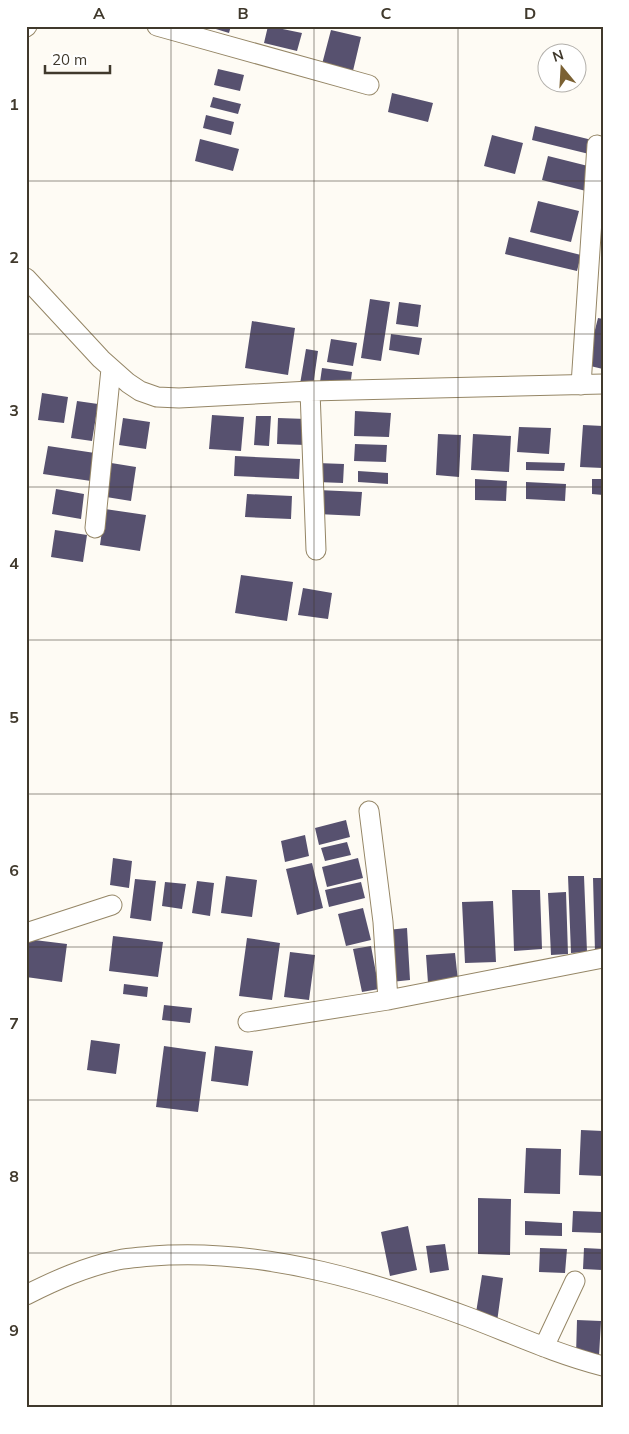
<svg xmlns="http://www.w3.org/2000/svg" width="629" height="1434" font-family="Mulish,sans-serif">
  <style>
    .building { fill: #57516f }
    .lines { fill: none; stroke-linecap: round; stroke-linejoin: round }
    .minor-casing { stroke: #958666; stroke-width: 21 }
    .minor { stroke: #fff; stroke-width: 19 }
    .grid { fill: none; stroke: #40392c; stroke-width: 1; stroke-opacity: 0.55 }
    .neatline { fill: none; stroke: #40392c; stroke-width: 2 }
    .grid-label { font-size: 16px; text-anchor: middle; font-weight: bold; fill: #40392c }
  </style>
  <rect width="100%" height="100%" fill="#fefbf4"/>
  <!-- building -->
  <path class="building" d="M 206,26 L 231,26 L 229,33 Z
    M 268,26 L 302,33 L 297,51 L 264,43 Z
    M 331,30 L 361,37 L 352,75 L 321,68 Z
    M 218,69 L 244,75 L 240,91 L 214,85 Z
    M 392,93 L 433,103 L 428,122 L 388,112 Z
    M 213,97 L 241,104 L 238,114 L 210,107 Z
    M 206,115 L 234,122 L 231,135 L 203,128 Z
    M 535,126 L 592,140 L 589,154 L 532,140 Z
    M 492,135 L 523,143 L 515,174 L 484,166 Z
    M 200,139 L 239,149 L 233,171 L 195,161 Z
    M 548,156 L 592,167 L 586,191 L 542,180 Z
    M 538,201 L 579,211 L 571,242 L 530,232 Z
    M 509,237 L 581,255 L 577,271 L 505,254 Z
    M 370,299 L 390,302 L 381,361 L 361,358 Z
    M 399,302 L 421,305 L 418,327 L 396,324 Z
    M 598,318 L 603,319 L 603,369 L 586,365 Z
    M 252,321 L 295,328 L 288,375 L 245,368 Z
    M 391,334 L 422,338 L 419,355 L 389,350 Z
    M 331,339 L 357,343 L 353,366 L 327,362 Z
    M 306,349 L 318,351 L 313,386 L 300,384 Z
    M 322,368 L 352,372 L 350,387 L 320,382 Z
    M 42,393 L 68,397 L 64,423 L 38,420 Z
    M 77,401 L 98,404 L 92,441 L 71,438 Z
    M 355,411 L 391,413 L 389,437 L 354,436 Z
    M 212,415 L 244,417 L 241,451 L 209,449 Z
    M 256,416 L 271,416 L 269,446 L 254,445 Z
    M 123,418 L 150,422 L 146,449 L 119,445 Z
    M 278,418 L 307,419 L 306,445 L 277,444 Z
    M 583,425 L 603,426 L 603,468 L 580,467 Z
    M 519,427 L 551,428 L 549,454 L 517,452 Z
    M 438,434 L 461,435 L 459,477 L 436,475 Z
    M 473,434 L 511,436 L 509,472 L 471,470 Z
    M 355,444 L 387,445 L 386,462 L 354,461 Z
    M 48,446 L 95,453 L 91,481 L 43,474 Z
    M 235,456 L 300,459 L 299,479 L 234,476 Z
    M 105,462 L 136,467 L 131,501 L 100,496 Z
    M 526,462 L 565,463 L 564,471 L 526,470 Z
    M 317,463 L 344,464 L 343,483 L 317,482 Z
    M 358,471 L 388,473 L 388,484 L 358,482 Z
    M 475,479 L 507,481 L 506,501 L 475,500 Z
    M 592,479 L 603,479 L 603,495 L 592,494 Z
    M 526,482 L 566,484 L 565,501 L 526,499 Z
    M 56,489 L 84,494 L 81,519 L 52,514 Z
    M 318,490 L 362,492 L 360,516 L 317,514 Z
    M 247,494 L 292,496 L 291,519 L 245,517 Z
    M 105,509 L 146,515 L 140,551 L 100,545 Z
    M 55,530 L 87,535 L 83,562 L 51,557 Z
    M 241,575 L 293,582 L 287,621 L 235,613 Z
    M 303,588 L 332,593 L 328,619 L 298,615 Z
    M 346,820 L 350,837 L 319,845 L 315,828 Z
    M 305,835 L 309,856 L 285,862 L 281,841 Z
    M 347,842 L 351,855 L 325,861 L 321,848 Z
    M 113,858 L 132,861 L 129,888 L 110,885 Z
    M 358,858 L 363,878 L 327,887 L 322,867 Z
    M 312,863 L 323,908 L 297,915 L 286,869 Z
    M 226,876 L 257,880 L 252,917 L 221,913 Z
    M 568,876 L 584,876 L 587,952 L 571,953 Z
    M 593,878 L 603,878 L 603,952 L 595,952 Z
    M 135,879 L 156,881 L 151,921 L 130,918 Z
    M 197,881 L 214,883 L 210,916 L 192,913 Z
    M 165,882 L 186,884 L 182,909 L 162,906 Z
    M 361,882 L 365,898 L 329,907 L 325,890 Z
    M 512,890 L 540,890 L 542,949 L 514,951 Z
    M 566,892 L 568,954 L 551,955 L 548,893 Z
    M 493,901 L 496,962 L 465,963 L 462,902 Z
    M 363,908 L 371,940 L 346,946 L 338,914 Z
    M 407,928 L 410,980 L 391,982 L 387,930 Z
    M 113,936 L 163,942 L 158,977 L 109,971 Z
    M 247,938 L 280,943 L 272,1000 L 239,996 Z
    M 26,939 L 67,944 L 62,982 L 26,977 Z
    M 371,946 L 379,989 L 362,992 L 353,949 Z
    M 290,952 L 315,955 L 309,1000 L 284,997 Z
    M 455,953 L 458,981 L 428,983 L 426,955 Z
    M 124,984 L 148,987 L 147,997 L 123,994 Z
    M 164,1005 L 192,1008 L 190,1023 L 162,1020 Z
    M 91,1040 L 120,1044 L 116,1074 L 87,1070 Z
    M 164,1046 L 206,1052 L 198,1112 L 156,1107 Z
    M 215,1046 L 253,1051 L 248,1086 L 211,1081 Z
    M 581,1130 L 603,1131 L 603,1176 L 579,1175 Z
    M 526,1148 L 561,1149 L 560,1194 L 524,1193 Z
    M 478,1198 L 511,1199 L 510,1255 L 478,1254 Z
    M 573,1211 L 603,1212 L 603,1233 L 572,1232 Z
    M 525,1221 L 562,1223 L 562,1236 L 525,1235 Z
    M 408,1226 L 417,1270 L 390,1276 L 381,1232 Z
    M 445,1244 L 449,1270 L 430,1273 L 426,1246 Z
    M 540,1248 L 567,1249 L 565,1273 L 539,1272 Z
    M 584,1248 L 603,1249 L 602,1270 L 583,1269 Z
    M 482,1275 L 503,1278 L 497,1322 L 475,1319 Z
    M 577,1320 L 601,1321 L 599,1356 L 576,1355 Z"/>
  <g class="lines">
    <defs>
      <path id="minor" d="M 157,26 L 369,85
        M 26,27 L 27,26
        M 26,278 L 101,359 L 128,383 L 140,391 L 157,397 L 179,398 L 310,391 L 603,384
        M 581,385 L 597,145
        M 310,391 L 316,550
        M 95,528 L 111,369
        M 369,811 L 383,922 L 388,1000
        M 26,933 L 112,905
        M 248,1022 L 388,1000 L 603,958
        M 26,1295 C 56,1280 85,1267 118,1260 C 135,1257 153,1256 170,1255 C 272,1251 374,1282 468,1317 C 513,1334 556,1354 603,1366
        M 544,1347 L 575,1281"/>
    </defs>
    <!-- minor casing -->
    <use href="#minor" class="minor-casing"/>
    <!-- minor -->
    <use href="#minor" class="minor"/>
  </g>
  <!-- grid -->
  <path class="grid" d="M 171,26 L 171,1408M 314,26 L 314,1408M 458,26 L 458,1408M 26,181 L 603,181M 26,334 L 603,334M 26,487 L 603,487M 26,640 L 603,640M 26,794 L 603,794M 26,947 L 603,947M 26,1100 L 603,1100M 26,1253 L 603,1253"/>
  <!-- border -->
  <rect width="629" height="1434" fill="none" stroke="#ffffff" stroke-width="55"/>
  <!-- north arrow -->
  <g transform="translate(562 68) rotate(342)"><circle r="24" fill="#ffffff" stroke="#b3b0ab"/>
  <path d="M0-4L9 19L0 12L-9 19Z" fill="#7b6133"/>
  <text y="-8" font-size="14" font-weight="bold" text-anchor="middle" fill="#40392c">N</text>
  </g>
  <!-- scale -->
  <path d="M45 65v8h65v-8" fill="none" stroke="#40392c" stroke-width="2.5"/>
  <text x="52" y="65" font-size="15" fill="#40392c" stroke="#ffffff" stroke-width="4" paint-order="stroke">20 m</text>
  <rect x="28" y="28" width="574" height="1378" class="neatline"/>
  <g class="grid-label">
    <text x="99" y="19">A</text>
    <text x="243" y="19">B</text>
    <text x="386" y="19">C</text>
    <text x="530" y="19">D</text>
    <text x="14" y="110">1</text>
    <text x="14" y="263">2</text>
    <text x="14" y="416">3</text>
    <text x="14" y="569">4</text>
    <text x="14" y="723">5</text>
    <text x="14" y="876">6</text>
    <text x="14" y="1029">7</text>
    <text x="14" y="1182">8</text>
    <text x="14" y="1336">9</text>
  </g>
</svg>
